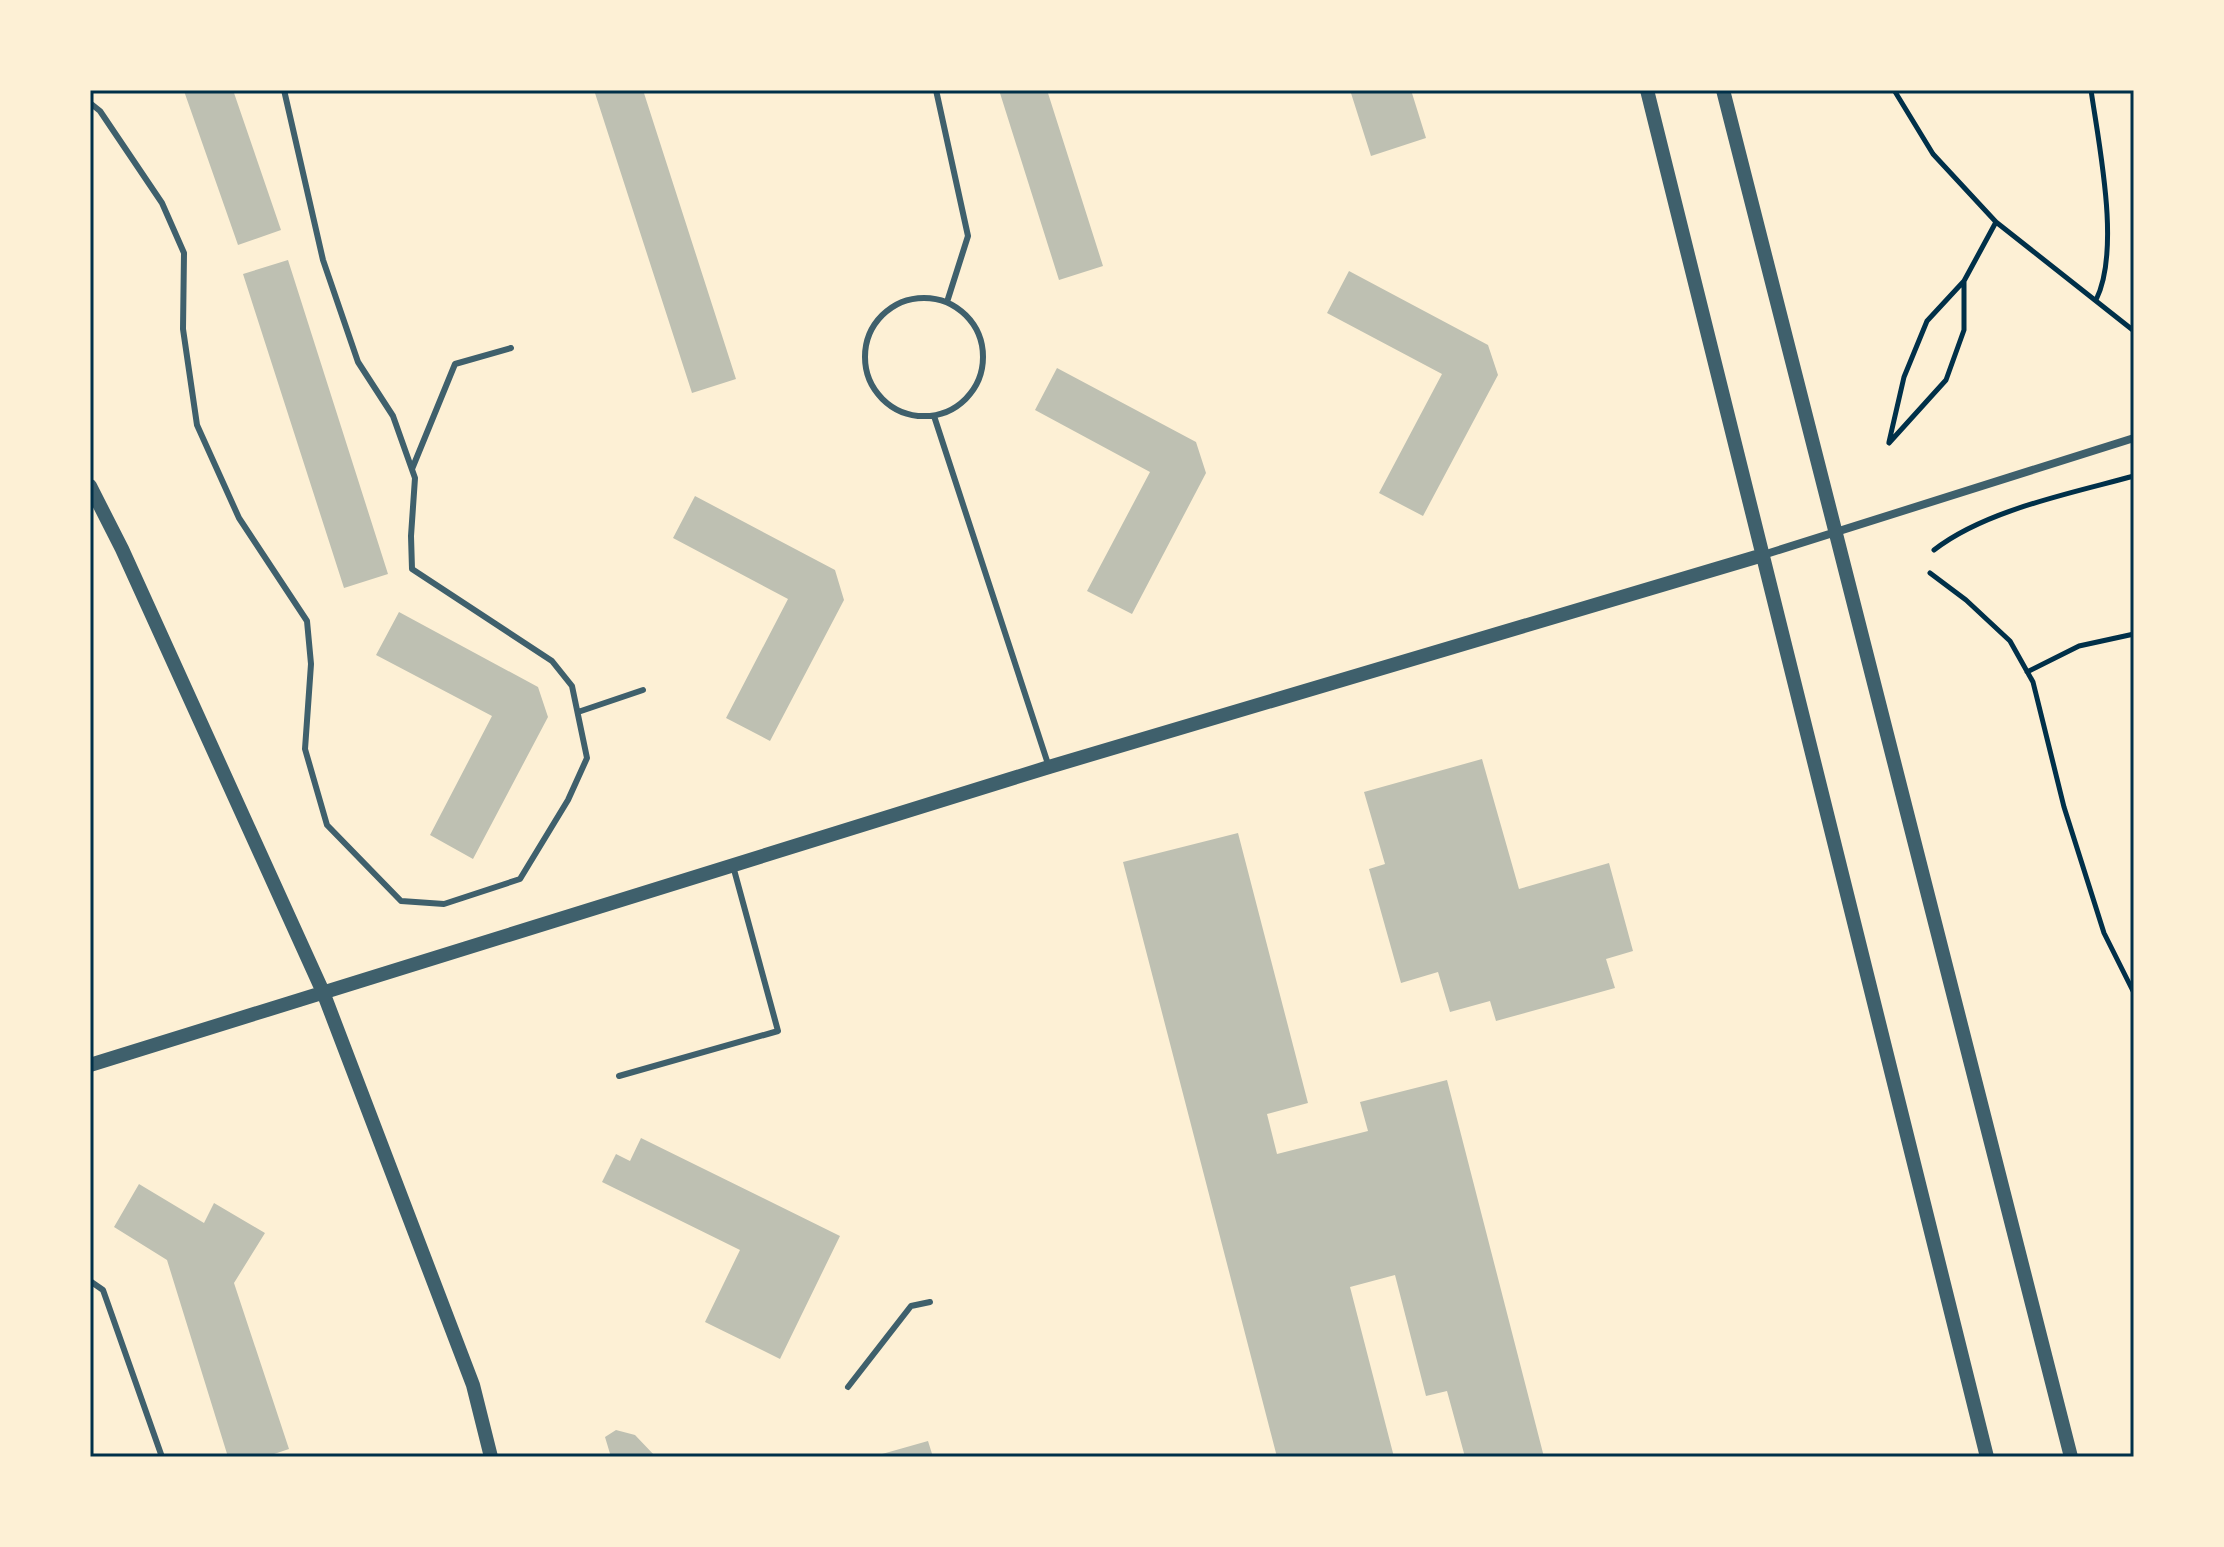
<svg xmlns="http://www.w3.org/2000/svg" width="2224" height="1547" font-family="'Fira Sans',sans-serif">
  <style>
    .building { fill: #bec0b2 }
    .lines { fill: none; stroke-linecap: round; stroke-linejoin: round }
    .path { stroke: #003049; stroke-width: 5 }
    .service { stroke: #3f606c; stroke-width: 6 }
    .minor { stroke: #3f606c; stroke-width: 8 }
    .tertiary { stroke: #3f606c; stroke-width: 14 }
    .neatline { fill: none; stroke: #003049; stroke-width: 3 }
  </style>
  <rect width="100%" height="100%" fill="#fdf0d5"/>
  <!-- building -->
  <path class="building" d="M 233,90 L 281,230 L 238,245 L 184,91 Z
    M 594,90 L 643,90 L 736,379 L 692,393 Z
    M 999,90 L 1047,90 L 1103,266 L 1059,280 Z
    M 1350,90 L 1411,90 L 1426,138 L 1371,156 Z
    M 288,260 L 388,574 L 344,588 L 243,274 Z
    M 1349,271 L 1488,345 L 1498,375 L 1423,516 L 1379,493 L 1442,374 L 1327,313 Z
    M 1057,368 L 1196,442 L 1206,473 L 1132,614 L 1087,591 L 1150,472 L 1035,410 Z
    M 695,496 L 835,570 L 844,600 L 770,741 L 726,718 L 788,599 L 673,538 Z
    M 399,612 L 538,687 L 548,717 L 473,859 L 430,835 L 492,716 L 376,655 Z
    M 1482,759 L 1519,889 L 1609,863 L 1633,951 L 1606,959 L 1615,988 L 1496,1021 L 1490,1001 L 1450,1012 L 1438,972 L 1401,983 L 1369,869 L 1385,864 L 1364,792 Z
    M 1238,833 L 1308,1103 L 1267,1114 L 1277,1154 L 1368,1131 L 1360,1102 L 1447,1080 L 1544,1457 L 1465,1457 L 1447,1391 L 1426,1396 L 1395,1275 L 1350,1287 L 1394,1457 L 1277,1457 L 1123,862 Z
    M 641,1138 L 840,1236 L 780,1359 L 705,1322 L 740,1250 L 602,1182 L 616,1154 L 630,1161 Z
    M 139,1184 L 204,1223 L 214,1203 L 265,1233 L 234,1283 L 289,1449 L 265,1457 L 228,1457 L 167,1260 L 114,1227 Z
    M 616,1430 L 635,1435 L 656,1457 L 611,1457 L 605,1437 Z
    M 928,1441 L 933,1457 L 875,1457 L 875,1456 Z"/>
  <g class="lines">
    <!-- path -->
    <path class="path" d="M 1894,90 L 1933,154 L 1996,222
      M 2091,90 C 2099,146 2121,250 2096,300
      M 1889,442 L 1904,377 L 1927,321 L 1964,281
      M 1889,443 L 1946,380 L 1964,330 L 1964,281 L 1996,222 L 2134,331
      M 1934,550 C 1985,510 2072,493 2134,476
      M 1930,573 L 1966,600 L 2010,641 L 2033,682 L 2064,807 L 2104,933 L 2134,993
      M 2027,672 L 2079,646 L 2134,634"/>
    <!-- service -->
    <path class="service" d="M 936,90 L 968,236 L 947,302
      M 90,103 L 100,111 L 162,203 L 184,253 L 183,329 L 197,425 L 239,518 L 307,621 L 311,664 L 305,749 L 327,825 L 401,901 L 444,904 L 520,879 L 568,800 L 587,758 L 572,686 L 552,661 L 412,569 L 411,536 L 415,478 L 393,416 L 358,362 L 323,260 L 284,90
      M865 357a59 59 0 1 1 118 0a59 59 0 1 1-118 0Z
      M 934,416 L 1049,767
      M 412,469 L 455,364 L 511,348
      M 578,712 L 643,690
      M 619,1076 L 778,1031 L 733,866
      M 90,1281 L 103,1290 L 162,1457
      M 848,1387 L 911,1306 L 930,1302"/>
    <!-- minor -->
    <path class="minor" d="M 1763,555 L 2134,438"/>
    <!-- tertiary -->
    <path class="tertiary" d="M 1647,90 L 1987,1457
      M 1723,90 L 2071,1457
      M 90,486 L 122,549 L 323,992 L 473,1385 L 491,1457
      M 90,1065 L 1049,767 L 1763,555"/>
  </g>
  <!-- border -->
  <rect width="2224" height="1547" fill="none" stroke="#fdf0d5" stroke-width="184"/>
  <rect x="92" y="92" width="2040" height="1363" class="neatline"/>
</svg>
